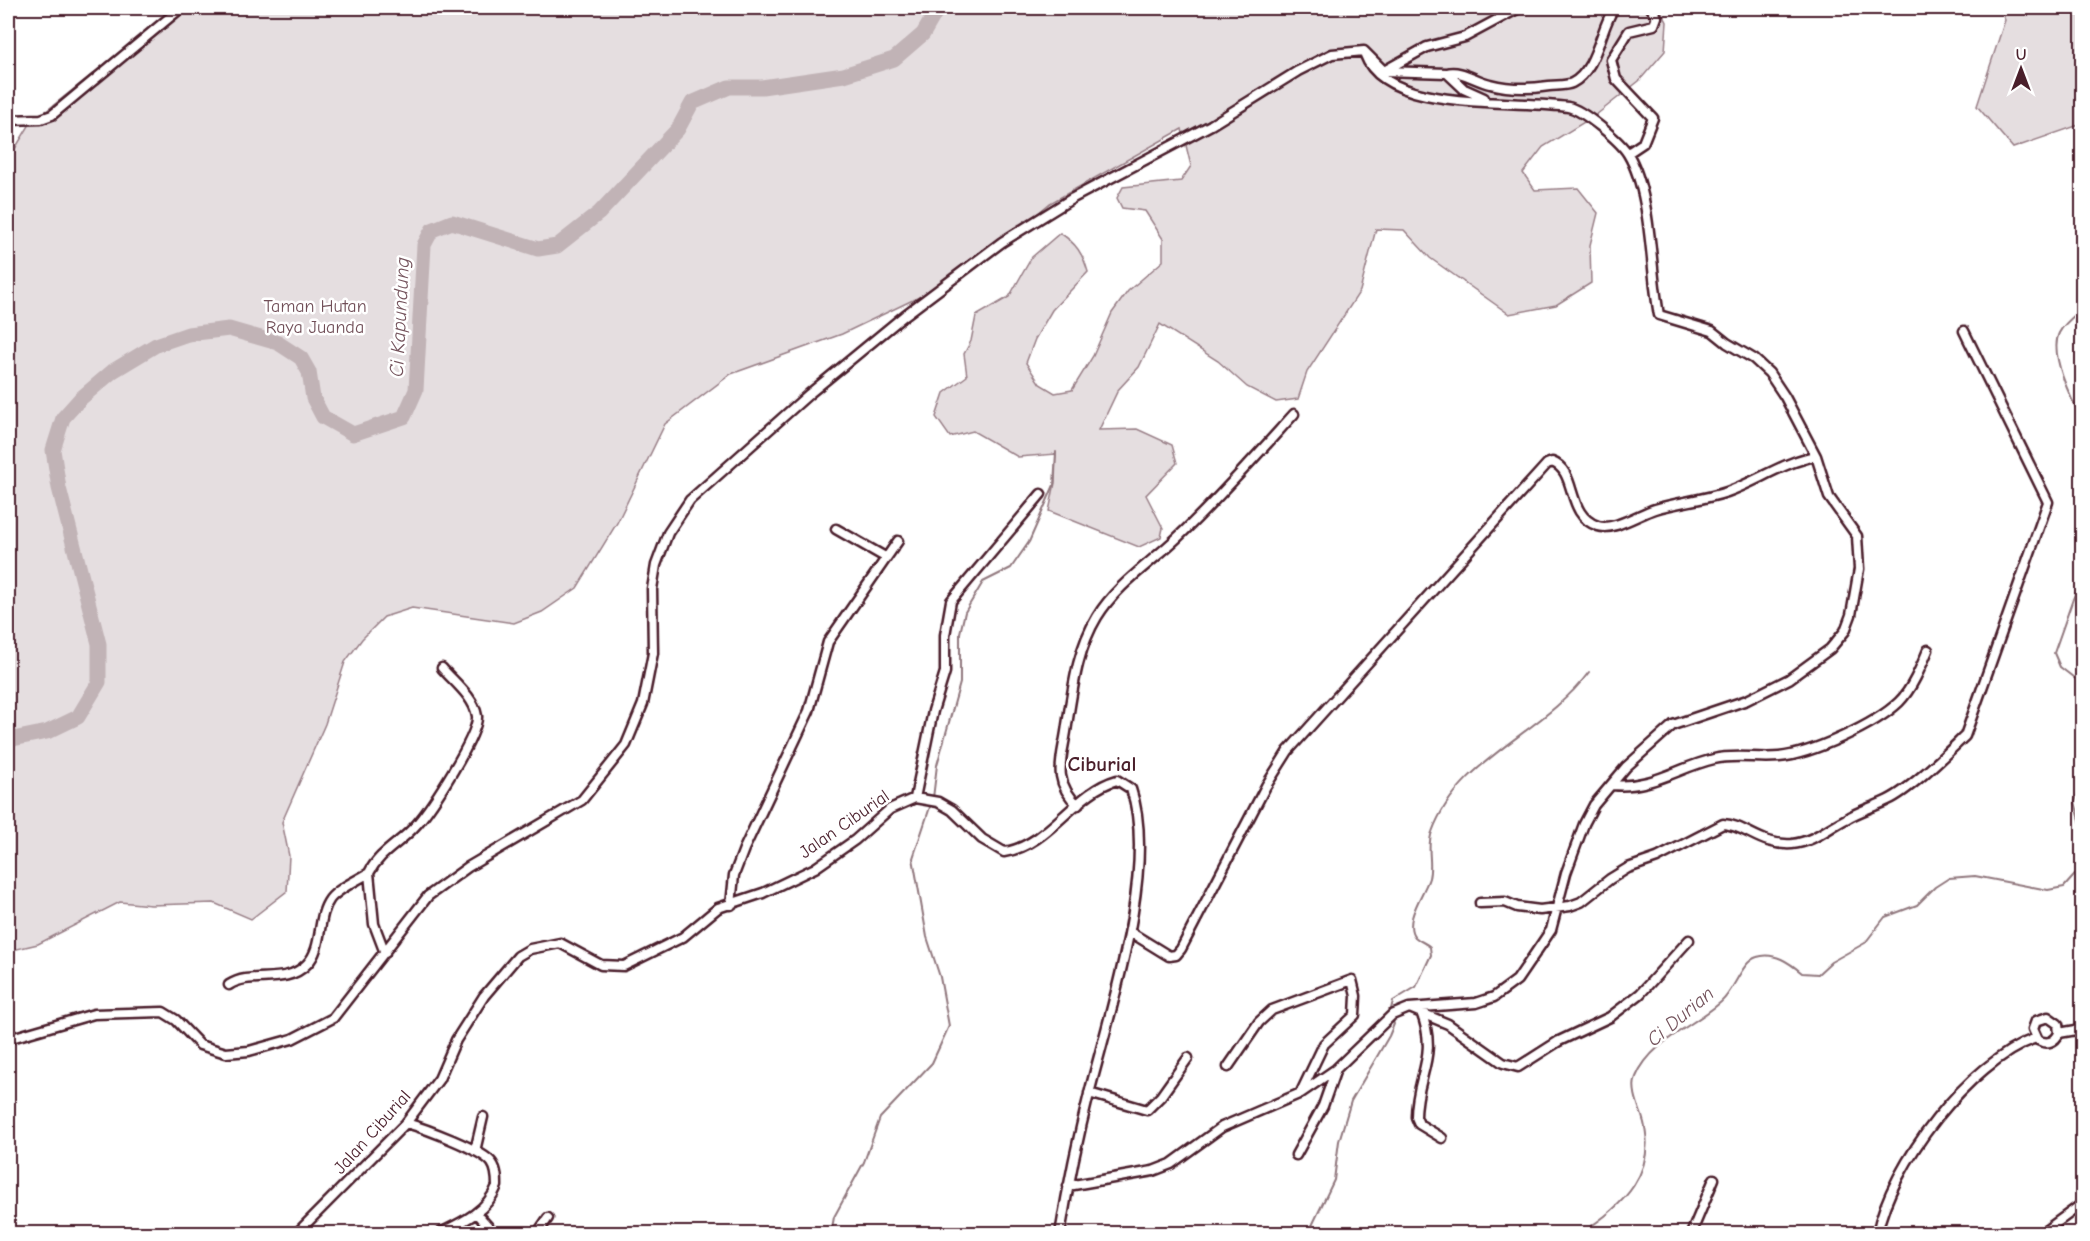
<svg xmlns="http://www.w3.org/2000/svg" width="2090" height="1241" font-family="'Comic Neue',sans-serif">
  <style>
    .green { fill: #e5dee0; stroke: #987e86; stroke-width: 1.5 }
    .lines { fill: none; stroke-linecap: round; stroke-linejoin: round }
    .stream { stroke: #91787e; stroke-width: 2 }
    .river { stroke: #c1b3b6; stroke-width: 15 }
    .street-casing { stroke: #4a1f2b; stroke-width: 13 }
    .street { stroke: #fff; stroke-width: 8 }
    .labels { text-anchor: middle; stroke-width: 5; stroke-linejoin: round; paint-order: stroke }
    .park-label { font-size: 18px; fill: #714f58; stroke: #fff }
    .street-label { font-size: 18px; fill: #4a1f2b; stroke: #fff }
    .water-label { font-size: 20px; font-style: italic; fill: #74535c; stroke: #fff }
    .quarter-label { font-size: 21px; font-weight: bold; fill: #4a1f2b; stroke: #fff }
  </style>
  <rect width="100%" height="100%" fill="#fff"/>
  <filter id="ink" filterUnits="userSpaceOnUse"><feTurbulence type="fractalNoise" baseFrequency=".0167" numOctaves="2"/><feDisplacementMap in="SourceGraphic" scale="12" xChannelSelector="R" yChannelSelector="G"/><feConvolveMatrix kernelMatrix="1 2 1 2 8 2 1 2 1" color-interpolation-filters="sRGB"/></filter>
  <g filter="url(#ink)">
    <!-- green -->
    <path class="green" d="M 175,8 L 1660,8 L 1667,22 L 1665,51 L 1639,81 L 1596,115 L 1543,147 L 1523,173 L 1535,190 L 1578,188 L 1598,213 L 1590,245 L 1591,283 L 1556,305 L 1509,314 L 1430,258 L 1404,230 L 1376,229 L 1360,291 L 1307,372 L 1298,399 L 1276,402 L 1247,387 L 1218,361 L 1160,324 L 1139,367 L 1118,390 L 1099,430 L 1137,429 L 1172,445 L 1177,463 L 1146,495 L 1163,528 L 1161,537 L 1139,547 L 1049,511 L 1055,483 L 1056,454 L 1018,457 L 973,431 L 950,437 L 936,417 L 944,393 L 967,376 L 964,354 L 971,341 L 976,316 L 1009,297 L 1032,257 L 1060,233 C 1076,243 1083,254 1088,272 L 1052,310 L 1035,339 L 1026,363 L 1040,384 L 1055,393 L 1072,390 L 1093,356 L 1112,313 L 1128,291 L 1163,261 L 1163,239 L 1145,211 L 1122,208 L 1117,198 L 1123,187 L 1181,181 L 1191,166 L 1182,129 L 1050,203 L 999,246 L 940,287 L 842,334 L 731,374 L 665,424 L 617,523 L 577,588 L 542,612 L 514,623 L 412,608 L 384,617 L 362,639 L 345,662 L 325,724 L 282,822 L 289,856 L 287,891 L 251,919 L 214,903 L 151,905 L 120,902 L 38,944 L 8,951 L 8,160 L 30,124 Z
      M 2000,8 L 2082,8 L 2082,124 L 2013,148 L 1977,106 L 2005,20 Z"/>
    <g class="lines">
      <!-- stream -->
      <path class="stream" d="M 2082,309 C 2074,316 2064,323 2059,333 C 2049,354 2071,400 2082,418
        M 2082,579 L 2073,599 L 2054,653 L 2060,667 L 2082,684
        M 2082,776 L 2075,802 L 2082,827
        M 933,798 L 937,765 L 960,683 L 960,633 L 965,612 L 983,582 L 1011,568 L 1029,542 L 1054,485 L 1056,452
        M 1390,1013 L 1393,1001 L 1416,987 L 1431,955 L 1430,947 C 1426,943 1419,941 1415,937 C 1402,922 1425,892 1429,878 C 1433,863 1426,847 1432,832 C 1459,758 1544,733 1589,672
        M 831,1234 L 834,1217 L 864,1162 L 880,1118 L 932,1063 L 949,1026 L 940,977 L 927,937 L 913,858 L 931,804
        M 1308,1234 L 1334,1180 L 1339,1141 L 1351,1101 L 1389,1036 L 1394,1024 L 1392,1018
        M 1579,1234 C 1623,1207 1660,1171 1642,1116 C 1638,1105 1631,1088 1636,1077 C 1651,1041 1694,1026 1721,1002 C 1735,990 1741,962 1757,957 C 1774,951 1790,963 1802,973 L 1818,974 L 1831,962 L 1865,943 L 1885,917 L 1917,905 L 1935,887 L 1949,878 L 1975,876 L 2048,890 L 2064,887 L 2082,867"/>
      <!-- river -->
      <path class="river" d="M 8,740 L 47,732 L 78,717 L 99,682 L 99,644 L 59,488 L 53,450 L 63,418 L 80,399 L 113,371 L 156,345 L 188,334 L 229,329 L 278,343 L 301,358 L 309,372 L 313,398 L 323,417 L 353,434 L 404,417 L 416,390 L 424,245 L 432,230 L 452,222 L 538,249 L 557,246 L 599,213 L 678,129 L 692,103 L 729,87 L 762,87 L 844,75 L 894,59 L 923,34 L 938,8"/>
      <defs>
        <path id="street" d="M 1365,55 C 1386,113 1517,99 1568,107 C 1583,110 1620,141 1628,154 C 1652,194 1650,268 1659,315 L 1712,331 L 1727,343 L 1754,359 L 1769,373 L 1785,397 L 1816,456
          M 1384,71 L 1447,73 L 1464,89 L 1484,98
          M 1447,73 C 1460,69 1476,81 1490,84 C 1509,89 1530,89 1549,86 C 1556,85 1566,86 1572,83 C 1597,70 1600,29 1614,8
          M 8,120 L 41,119 L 52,115 L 181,8
          M 1628,153 L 1643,143 L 1653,118 L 1616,79 L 1611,60 L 1629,31 L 1654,25 L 1657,17 L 1651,8
          M 836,529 L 885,557
          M 1613,785 C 1651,789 1679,767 1714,759 C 1734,754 1758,759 1779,757 C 1811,754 1875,725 1899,702 C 1912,689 1921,667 1928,650
          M 915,798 L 933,711 L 945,672 L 945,635 L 951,601 L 1041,494
          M 1078,805 C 1050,779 1063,758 1067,725 C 1073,688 1077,650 1097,617 C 1116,585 1152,562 1178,537 C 1219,498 1256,456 1294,414
          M 1480,903 L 1505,902 L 1517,907 L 1540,910 L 1570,906 L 1581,902 L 1610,879 L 1628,868 L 1657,858 L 1723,824 C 1746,825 1760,846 1792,844 C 1813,842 1828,828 1846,819 C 1859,811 1874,807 1888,800 C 1911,789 1946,754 1965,736 L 2048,502 L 1964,331
          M 731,905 L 734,875 L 744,849 L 809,711 L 828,642 L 898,541
          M 385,953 L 374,924 L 369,873 C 380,851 401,843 417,824 C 431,808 479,735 477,716 C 474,697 454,682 442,668
          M 229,985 C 252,970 285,987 307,964 C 324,947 316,918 330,899 C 339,888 356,881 369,873
          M 1412,1009 L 1448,1024 L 1503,1063 L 1518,1067 L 1559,1041 L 1610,1017 L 1640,994 L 1689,940
          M 1421,1012 C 1439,1057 1416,1075 1416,1117 L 1419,1124 L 1442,1138
          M 2059,1033 L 2058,1024 L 2048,1017 L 2036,1021 L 2033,1029 L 2038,1040 C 2047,1045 2055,1042 2059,1033 L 2082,1029
          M 8,1039 L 94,1014 L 163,1012 L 176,1020 L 200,1045 L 226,1053 L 249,1051 L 292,1039 L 333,1018 L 428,896 L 468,867 L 582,800 L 626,745 L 643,704 L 653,653 L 652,589 L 656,565 L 668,533 L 690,500 L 809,394 L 905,315 L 1002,242 L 1073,198 L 1211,125 L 1298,71 L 1332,54 L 1364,51 L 1384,71 L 1427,47 L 1465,37 L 1519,8
          M 1228,1067 L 1259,1022 L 1272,1010 L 1352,980 L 1356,996 L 1355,1015 L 1324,1044 L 1301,1092
          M 1089,1093 L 1147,1110 L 1161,1096 L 1188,1058
          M 406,1123 C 424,1128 483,1150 492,1163 C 497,1170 497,1179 497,1186 C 487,1212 461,1223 438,1234
          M 475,1151 L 483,1117
          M 1296,1155 L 1323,1106 L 1336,1069
          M 1068,1186 L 1153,1171 L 1171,1164 L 1222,1127 L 1301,1093 L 1336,1069 L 1392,1015 L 1409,1008 L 1476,1003 L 1494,997 L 1517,980 L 1551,930 L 1566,873 L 1584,824 L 1594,805 L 1626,767 L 1673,725 L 1747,700 L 1789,679 L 1830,649 L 1845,631 L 1851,615 L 1859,569 L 1857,536 L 1829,497 L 1816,456 C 1783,462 1758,481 1727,492 C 1703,500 1678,502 1655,509 C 1639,514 1614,531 1598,526 C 1565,515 1578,471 1552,462 L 1547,464 L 1288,751 L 1266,786 L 1181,949 L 1176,955 L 1169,956 L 1130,932
          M 476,1213 L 495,1234
          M 296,1234 L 406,1123 L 439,1079 L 456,1040 L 484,996 L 518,956 L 530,949 L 560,943 L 601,965 L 624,966 L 683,937 L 718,908 L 763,893 L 815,868 L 855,840 L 890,809 L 915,798 L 938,802 L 952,810 L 982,839 L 1004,852 C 1049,846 1074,792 1117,780 L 1131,789 C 1158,866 1110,1011 1090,1090 C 1078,1137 1068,1185 1060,1234
          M 537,1234 L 548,1218
          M 1691,1234 L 1714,1179
          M 1877,1234 C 1891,1164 1969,1062 2036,1038
          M 2041,1234 L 2082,1204"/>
      </defs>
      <!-- street casing -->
      <use href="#street" class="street-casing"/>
      <!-- street -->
      <use href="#street" class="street"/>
    </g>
  </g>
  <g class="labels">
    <!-- park labels -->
    <g class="park-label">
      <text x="315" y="312">Taman Hutan<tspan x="315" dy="21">Raya Juanda</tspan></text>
    </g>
    <!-- street labels -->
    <g class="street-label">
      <text transform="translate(844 824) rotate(-35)" y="6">Jalan Ciburial</text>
      <text transform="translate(372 1132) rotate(-48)" y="6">Jalan Ciburial</text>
    </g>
    <!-- water labels -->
    <g class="water-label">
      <text transform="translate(399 317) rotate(-87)" y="7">Ci Kapundung</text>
      <text transform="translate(1680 1016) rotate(-40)" y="7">Ci Durian</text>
    </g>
    <!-- quarter labels -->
    <g class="quarter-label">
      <text x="1102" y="771">Ciburial</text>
    </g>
  </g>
  <!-- margin -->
  <rect width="2090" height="1241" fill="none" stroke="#fff" stroke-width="30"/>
  <rect x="15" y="15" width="2060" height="1211" fill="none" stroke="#4a1f2b" stroke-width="2" filter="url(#ink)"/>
  <!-- north arrow -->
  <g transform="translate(2021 69)" stroke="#ffffff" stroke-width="4.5" paint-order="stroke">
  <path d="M0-4.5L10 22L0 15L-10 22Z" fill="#4a1f2b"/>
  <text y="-9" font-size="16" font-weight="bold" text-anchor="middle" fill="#4a1f2b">U</text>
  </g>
</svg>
